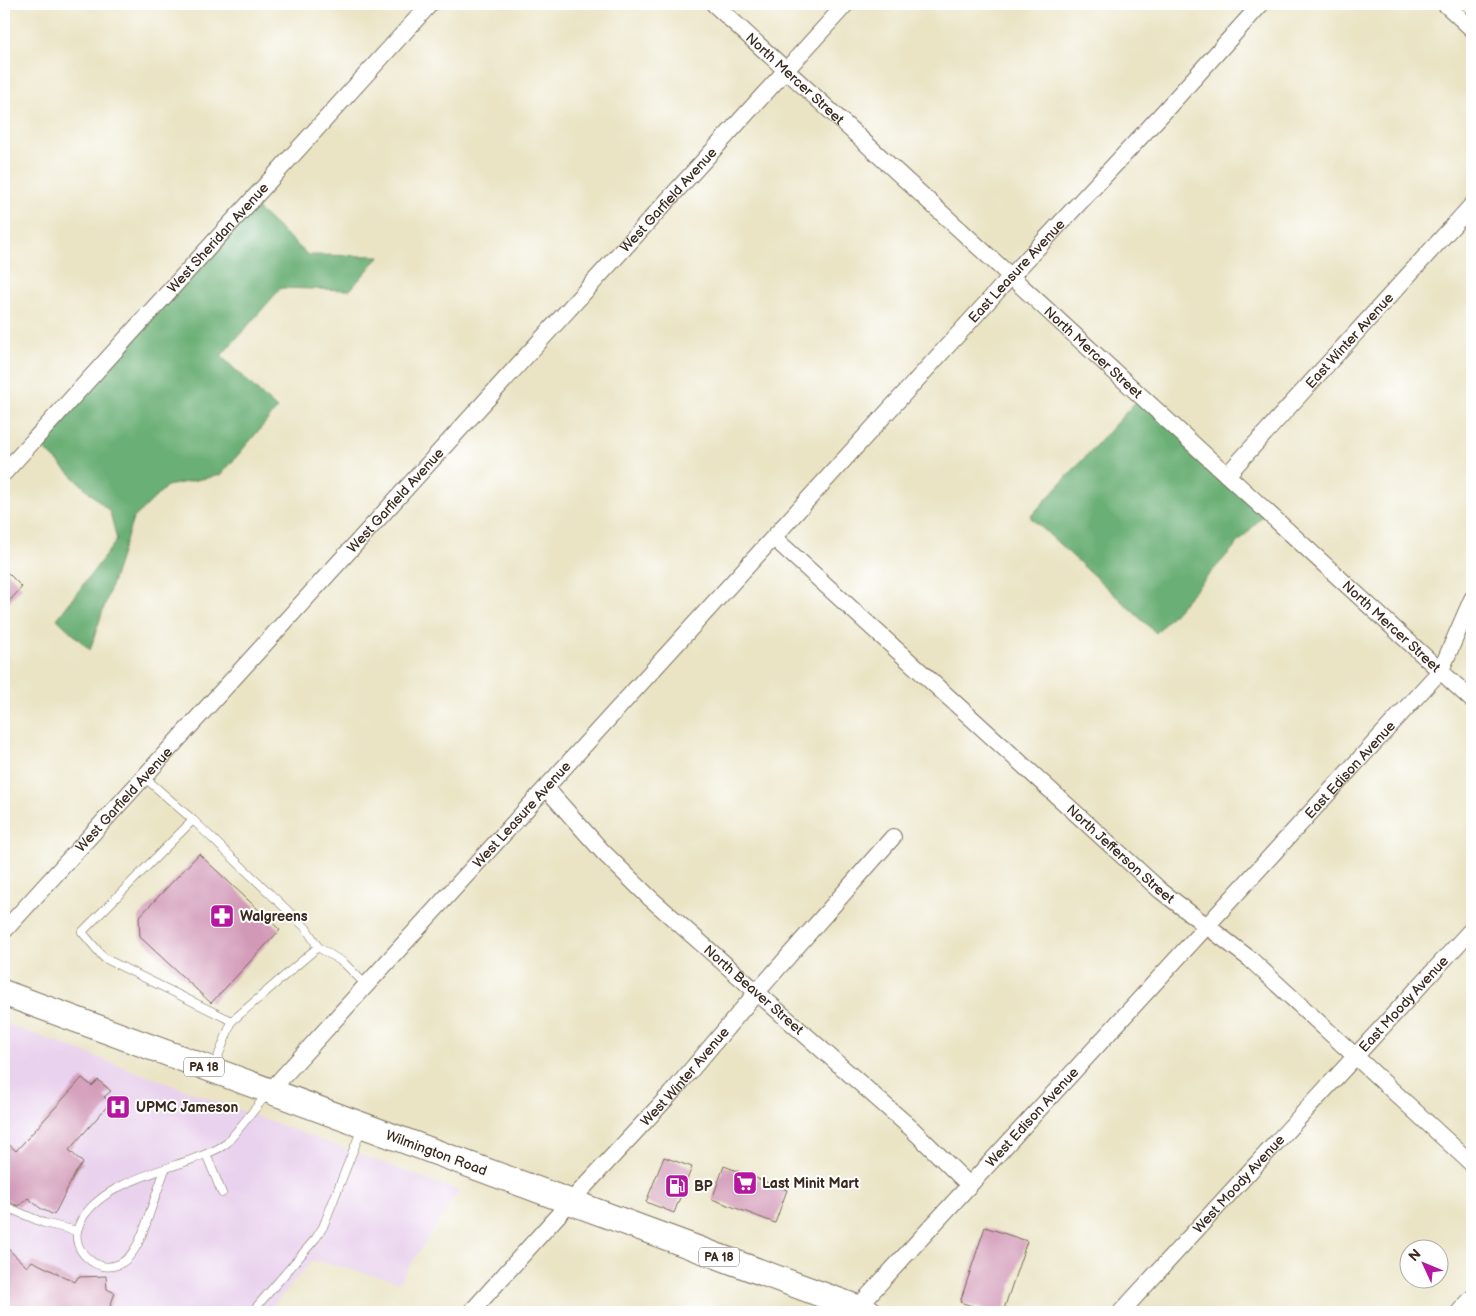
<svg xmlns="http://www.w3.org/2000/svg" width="1476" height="1316" font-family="'Balsamiq Sans',sans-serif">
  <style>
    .built { fill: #e9d2ed }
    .forest { fill: #6aaf74; stroke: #526c49 }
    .building { fill: #d299b7 }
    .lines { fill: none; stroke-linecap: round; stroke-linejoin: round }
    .service-casing { stroke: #786b58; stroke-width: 9 }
    .minor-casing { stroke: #786b58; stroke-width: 18 }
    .primary-casing { stroke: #786b58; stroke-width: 27 }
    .service { stroke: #fff; stroke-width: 8 }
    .minor { stroke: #fff; stroke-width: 16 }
    .primary { stroke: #fff; stroke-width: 25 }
    .labels { text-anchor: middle; stroke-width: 4; stroke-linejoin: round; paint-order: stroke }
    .shield { fill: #fff; stroke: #766a62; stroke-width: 1 }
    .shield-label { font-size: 12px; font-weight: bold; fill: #3b2a1e }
    .street-label { font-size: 14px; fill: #3b2a1e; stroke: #fff }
    .poi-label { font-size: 14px; font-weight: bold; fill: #3b2a1e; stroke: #fff; text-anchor: start }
  </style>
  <rect width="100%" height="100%" fill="#fff"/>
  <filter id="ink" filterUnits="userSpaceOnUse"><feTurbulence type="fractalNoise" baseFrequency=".02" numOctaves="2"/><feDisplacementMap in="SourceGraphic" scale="10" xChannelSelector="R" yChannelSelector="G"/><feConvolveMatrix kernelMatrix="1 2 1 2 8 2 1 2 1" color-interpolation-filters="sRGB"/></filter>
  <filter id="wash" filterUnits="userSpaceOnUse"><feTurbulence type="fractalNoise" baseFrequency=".0096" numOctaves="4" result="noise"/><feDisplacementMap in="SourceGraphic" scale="20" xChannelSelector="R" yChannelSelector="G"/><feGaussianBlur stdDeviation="1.12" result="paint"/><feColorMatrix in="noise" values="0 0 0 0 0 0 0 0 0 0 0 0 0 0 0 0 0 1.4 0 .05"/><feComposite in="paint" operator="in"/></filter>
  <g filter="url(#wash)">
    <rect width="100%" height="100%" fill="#eae4c5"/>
    <!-- built -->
    <path class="built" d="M 4,1023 L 459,1191 L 399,1282 L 313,1260 L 267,1312 L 4,1312 Z"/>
    <!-- forest -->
    <path class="forest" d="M 250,202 L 308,255 L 380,256 L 350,290 L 281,288 L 221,356 L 277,409 L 221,475 L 167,486 L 133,519 L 90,650 L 57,619 L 117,540 L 110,512 L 34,439 Z
      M 1141,396 L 1267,511 L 1156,633 L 1030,517 Z"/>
    <g id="blocks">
      <!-- building -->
      <path class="building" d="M 4,569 L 22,587 L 4,607 Z
        M 199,854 L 280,930 L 211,1003 L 140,937 L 139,917 Z
        M 82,1078 L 92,1086 L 98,1080 L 111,1091 L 104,1097 L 111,1102 L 69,1150 L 83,1163 L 76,1172 L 54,1215 L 40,1208 L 28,1198 L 19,1206 L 13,1204 L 4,1196 L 4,1140 L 16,1151 Z
        M 664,1157 L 692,1167 L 674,1213 L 646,1202 Z
        M 724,1166 L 787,1190 L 775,1223 L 712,1199 Z
        M 985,1227 L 1027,1241 L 1003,1312 L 990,1312 L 960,1302 Z
        M 4,1245 L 27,1267 L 32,1261 L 75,1282 L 78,1277 L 106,1276 L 107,1289 L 115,1293 L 108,1312 L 4,1312 Z"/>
    </g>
  </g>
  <g filter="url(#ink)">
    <use href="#blocks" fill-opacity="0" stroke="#786b58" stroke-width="1"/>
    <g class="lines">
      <defs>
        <path id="service" d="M 144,777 L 193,820 L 82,932 L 104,958 L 232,1021 L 214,1067
          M 193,820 L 306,928 L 318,947
          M 232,1021 L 318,947 L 344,963 L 366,985
          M 206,1154 L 222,1193
          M 165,1169 C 160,1184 155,1198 150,1212 C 143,1234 132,1272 102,1266 C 92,1264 81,1254 78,1244 C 75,1235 77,1228 82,1219 C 102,1185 157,1172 193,1159 C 205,1154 217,1151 227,1143 L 268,1093
          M 4,1206 L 44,1223 L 77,1231
          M 252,1312 L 316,1238 L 323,1227 L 362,1128"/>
        <g id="minor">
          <path id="s1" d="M 714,4 L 1472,700"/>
          <path d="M 1445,4 L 1472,29"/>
          <path id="s2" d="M 4,473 L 430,4"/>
          <path id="s3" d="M 1227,475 L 1472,205"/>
          <path id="s4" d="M 774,538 L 1161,891 L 1250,959 L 1472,1164"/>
          <path id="s5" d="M 546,788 L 603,852 L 650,898 L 912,1129 L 969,1185"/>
          <path id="s6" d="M 4,931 L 846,4"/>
          <path id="s7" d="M 270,1091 L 1002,286 L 1160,116 L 1261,4"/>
          <path id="s8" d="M 857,1308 L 1441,670 L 1472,599"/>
          <path id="s9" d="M 471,1312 L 570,1202 L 676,1088 L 757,992 L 893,837"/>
          <path id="s10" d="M 1121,1312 L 1472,929"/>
          <path d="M 1459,1312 L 1472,1298"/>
        </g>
        <g id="primary">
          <path id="s11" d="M 4,993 L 869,1312"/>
        </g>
      </defs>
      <!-- service casing -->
      <use href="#service" class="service-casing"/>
      <!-- minor casing -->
      <use href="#minor" class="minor-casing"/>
      <!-- primary casing -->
      <use href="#primary" class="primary-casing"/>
      <!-- service -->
      <use href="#service" class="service"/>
      <!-- minor -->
      <use href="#minor" class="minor"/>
      <!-- primary -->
      <use href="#primary" class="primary"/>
    </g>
  </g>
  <!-- icons -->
  <defs>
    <symbol id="pharmacy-square" viewBox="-11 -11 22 22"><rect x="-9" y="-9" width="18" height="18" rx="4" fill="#b5179e" stroke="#fff"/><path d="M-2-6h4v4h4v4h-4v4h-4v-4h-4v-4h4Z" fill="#fff"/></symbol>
    <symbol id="hospital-square" viewBox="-11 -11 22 22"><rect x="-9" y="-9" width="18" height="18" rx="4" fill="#b5179e" stroke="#fff"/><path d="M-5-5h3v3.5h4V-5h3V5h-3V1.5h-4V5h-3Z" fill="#fff"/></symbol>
    <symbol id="supermarket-square" viewBox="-11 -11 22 22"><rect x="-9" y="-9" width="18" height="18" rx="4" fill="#b5179e" stroke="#fff"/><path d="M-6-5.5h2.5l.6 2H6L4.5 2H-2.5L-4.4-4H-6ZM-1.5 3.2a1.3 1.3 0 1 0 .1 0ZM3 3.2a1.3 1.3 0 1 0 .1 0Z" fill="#fff"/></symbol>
    <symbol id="fuel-square" viewBox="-11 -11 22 22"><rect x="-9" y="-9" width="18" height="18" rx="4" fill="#b5179e" stroke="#fff"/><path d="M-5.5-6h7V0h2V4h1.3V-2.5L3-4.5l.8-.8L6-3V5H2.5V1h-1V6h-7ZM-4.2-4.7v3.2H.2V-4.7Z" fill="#fff"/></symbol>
  </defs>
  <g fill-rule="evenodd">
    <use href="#pharmacy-square" x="208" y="902" width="28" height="28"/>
    <use href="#hospital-square" x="104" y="1093" width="28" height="28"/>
    <use href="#supermarket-square" x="731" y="1169" width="28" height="28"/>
    <use href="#fuel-square" x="663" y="1172" width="28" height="28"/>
  </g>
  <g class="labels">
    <!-- shield labels -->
    <g class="shield">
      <rect x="184" y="1057.5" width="40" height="19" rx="4"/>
      <rect x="699" y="1247.5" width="40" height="19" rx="4"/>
    </g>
    <g class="shield-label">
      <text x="204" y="1071">PA 18</text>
      <text x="719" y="1261">PA 18</text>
    </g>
    <!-- street labels -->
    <g class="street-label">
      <text dy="5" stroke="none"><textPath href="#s1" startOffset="110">North Mercer Street</textPath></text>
      <text dy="5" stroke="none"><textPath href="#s6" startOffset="988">West Garfield Avenue</textPath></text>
      <text dy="5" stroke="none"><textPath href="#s2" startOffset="318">West Sheridan Avenue</textPath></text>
      <text dy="5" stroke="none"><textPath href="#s7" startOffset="1109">East Leasure Avenue</textPath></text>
      <text dy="5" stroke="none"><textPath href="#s3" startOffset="182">East Winter Avenue</textPath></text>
      <text dy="5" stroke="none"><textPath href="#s1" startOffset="515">North Mercer Street</textPath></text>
      <text dy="5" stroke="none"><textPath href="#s6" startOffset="582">West Garfield Avenue</textPath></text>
      <text dy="5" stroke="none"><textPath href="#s1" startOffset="920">North Mercer Street</textPath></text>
      <text dy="5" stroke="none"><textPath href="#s8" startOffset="730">East Edison Avenue</textPath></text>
      <text dy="5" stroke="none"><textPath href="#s6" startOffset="178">West Garfield Avenue</textPath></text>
      <text dy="5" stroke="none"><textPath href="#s7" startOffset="374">West Leasure Avenue</textPath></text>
      <text dy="5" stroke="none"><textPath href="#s4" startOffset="469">North Jefferson Street</textPath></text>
      <text dy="5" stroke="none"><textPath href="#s5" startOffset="290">North Beaver Street</textPath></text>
      <text dy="5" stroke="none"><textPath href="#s10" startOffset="418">East Moody Avenue</textPath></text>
      <text dy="5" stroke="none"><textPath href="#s9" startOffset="318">West Winter Avenue</textPath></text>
      <text dy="5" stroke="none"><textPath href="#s8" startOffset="259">West Edison Avenue</textPath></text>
      <text dy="5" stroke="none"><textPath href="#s11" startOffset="461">Wilmington Road</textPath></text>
      <text dy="5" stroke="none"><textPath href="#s10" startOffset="174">West Moody Avenue</textPath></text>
    </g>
    <!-- poi labels -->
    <g class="poi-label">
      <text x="240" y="921">Walgreens</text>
      <text x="136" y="1112">UPMC Jameson</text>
      <text x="762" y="1188">Last Minit Mart</text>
      <text x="694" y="1191">BP</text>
    </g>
  </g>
  <!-- margin -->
  <rect width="1476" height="1316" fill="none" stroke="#fff" stroke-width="20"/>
  <!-- north arrow -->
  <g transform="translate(1424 1264) rotate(314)"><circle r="24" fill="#ffffff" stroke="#b1aaa5"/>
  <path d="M0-4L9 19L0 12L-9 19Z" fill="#b5179e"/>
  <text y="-8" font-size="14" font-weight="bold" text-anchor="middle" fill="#3b2a1e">N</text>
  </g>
</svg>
